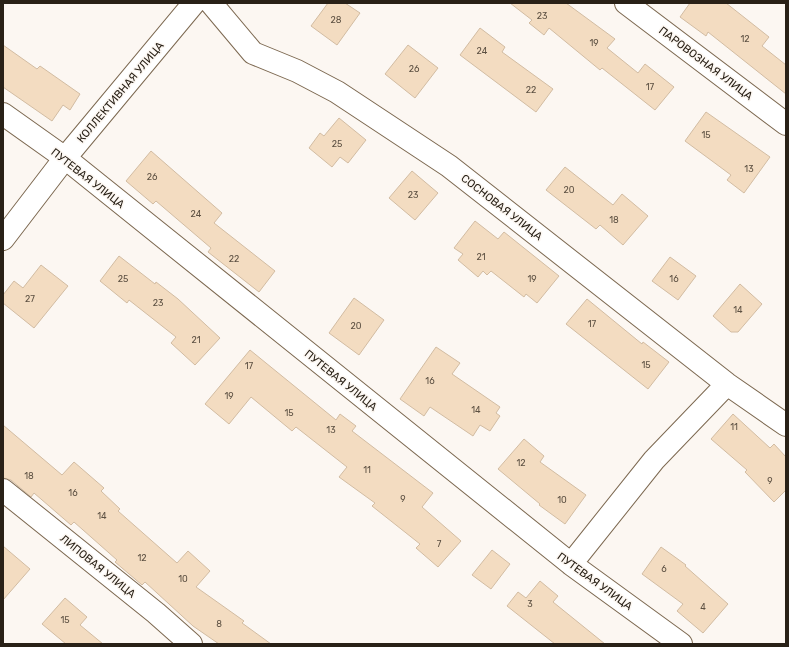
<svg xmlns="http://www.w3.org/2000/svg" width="789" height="647" font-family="Rubik,sans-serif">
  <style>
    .building { fill: #f3dcc1; stroke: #d2bca2 }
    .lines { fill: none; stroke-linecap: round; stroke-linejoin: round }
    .minor-casing { stroke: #7c6850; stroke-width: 24 }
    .minor { stroke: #fff; stroke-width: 22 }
    .labels { text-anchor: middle; stroke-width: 3; stroke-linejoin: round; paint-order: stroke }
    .number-label { font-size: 9px; fill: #5c5042 }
    .street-label { font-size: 11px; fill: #292117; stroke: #fcf7f2 }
  </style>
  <rect width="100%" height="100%" fill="#fcf7f2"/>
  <!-- building -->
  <path class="building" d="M 328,3 L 345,3 L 360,13 L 337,45 L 311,26 Z
    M 510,3 L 566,3 L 615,39 L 607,48 L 638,73 L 645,64 L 674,87 L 655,110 L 602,68 L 600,70 L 549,28 L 544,35 L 529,23 L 532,20 Z
    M 690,3 L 726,3 L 769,37 L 762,46 L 786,65 L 786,94 L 708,32 L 706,36 L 680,17 Z
    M 480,28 L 505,47 L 502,52 L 553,89 L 536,112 L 460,55 Z
    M 3,45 L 37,69 L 40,66 L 80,94 L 70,110 L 63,105 L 52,121 L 3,87 Z
    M 408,45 L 438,68 L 415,98 L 385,74 Z
    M 706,112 L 770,157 L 744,193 L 727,180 L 731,175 L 685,141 Z
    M 339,118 L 366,140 L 348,163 L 340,157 L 332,167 L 309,148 L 320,133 L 324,136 Z
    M 151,151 L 222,213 L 214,223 L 275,271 L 259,292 L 208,252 L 211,248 L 156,201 L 153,204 L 126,181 Z
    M 565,167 L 613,205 L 622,194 L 648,216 L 623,245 L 600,225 L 596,229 L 546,190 Z
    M 412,171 L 438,193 L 415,220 L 389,198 Z
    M 475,221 L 498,239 L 504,232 L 559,276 L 537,303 L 526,294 L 524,297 L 491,271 L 487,275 L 483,271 L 478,277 L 458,260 L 463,254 L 454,248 Z
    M 119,256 L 155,284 L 156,282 L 178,299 L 220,338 L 195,365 L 171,343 L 176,337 L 129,300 L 127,303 L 100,281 Z
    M 670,257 L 696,276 L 678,300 L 652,281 Z
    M 41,265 L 68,286 L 34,328 L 3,303 L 3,295 L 14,281 L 23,288 Z
    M 740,284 L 762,304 L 738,332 L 731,332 L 713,316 Z
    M 354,298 L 384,320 L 359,355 L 329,333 Z
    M 587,299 L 642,344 L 643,342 L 669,362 L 648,389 L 566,324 Z
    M 436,347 L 460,363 L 452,374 L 500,407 L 496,413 L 500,416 L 490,431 L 480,425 L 473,436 L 430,407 L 424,416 L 400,399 Z
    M 250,350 L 336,420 L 340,414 L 356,426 L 352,431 L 433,493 L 422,507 L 461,541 L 438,567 L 416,548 L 420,544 L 372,506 L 375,503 L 339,477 L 347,467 L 296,427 L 292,431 L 251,397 L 229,424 L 205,404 Z
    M 733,414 L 770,448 L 774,444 L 786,457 L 786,490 L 774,502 L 745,472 L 747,470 L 711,439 Z
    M 3,425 L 62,475 L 74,462 L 104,488 L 101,491 L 120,509 L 118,511 L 177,563 L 188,551 L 210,571 L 196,587 L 244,621 L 242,623 L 271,644 L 219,644 L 193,626 L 145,582 L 142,585 L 115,562 L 117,560 L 74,522 L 71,525 L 34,493 L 31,497 L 11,480 L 3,478 Z
    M 524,439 L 544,456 L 540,462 L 586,495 L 565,524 L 539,505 L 540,504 L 498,469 Z
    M 3,546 L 30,569 L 3,600 Z
    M 661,547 L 686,565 L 685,566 L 728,604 L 703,633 L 677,611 L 683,604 L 642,574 Z
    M 492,550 L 510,564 L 491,589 L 472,575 Z
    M 540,581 L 558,596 L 553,602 L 605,644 L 555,644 L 507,606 L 518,592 L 526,598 Z
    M 65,598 L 87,617 L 80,625 L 103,644 L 66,644 L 42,624 Z"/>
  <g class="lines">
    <defs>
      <path id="minor" d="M 211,3 L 253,53 L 297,71 L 337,92 L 449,166 L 727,384 L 786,425
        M 626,3 L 786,124
        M 3,114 L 65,158 L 571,564 L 681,644
        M 3,239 L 65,158 L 194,3
        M 3,490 L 156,613 L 191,644
        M 571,564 L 654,460 L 727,384"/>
    </defs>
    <!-- minor casing -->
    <use href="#minor" class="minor-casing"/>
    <!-- minor -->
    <use href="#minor" class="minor"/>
  </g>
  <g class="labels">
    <!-- number labels -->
    <g class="number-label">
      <text x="542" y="19">23</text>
      <text x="336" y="23">28</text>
      <text x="745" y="42">12</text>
      <text x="594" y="46">19</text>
      <text x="482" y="54">24</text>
      <text x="414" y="72">26</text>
      <text x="650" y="90">17</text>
      <text x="531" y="93">22</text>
      <text x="706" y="138">15</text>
      <text x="337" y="147">25</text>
      <text x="749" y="172">13</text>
      <text x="152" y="180">26</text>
      <text x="569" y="193">20</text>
      <text x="413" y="198">23</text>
      <text x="196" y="217">24</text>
      <text x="614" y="223">18</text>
      <text x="481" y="260">21</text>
      <text x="234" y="262">22</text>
      <text x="123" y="282">25</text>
      <text x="532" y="282">19</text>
      <text x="674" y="282">16</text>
      <text x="30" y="302">27</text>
      <text x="158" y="306">23</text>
      <text x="738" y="313">14</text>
      <text x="592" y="327">17</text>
      <text x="356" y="329">20</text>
      <text x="196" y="343">21</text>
      <text x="646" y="368">15</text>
      <text x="249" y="369">17</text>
      <text x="430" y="384">16</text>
      <text x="229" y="399">19</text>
      <text x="476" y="413">14</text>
      <text x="289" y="416">15</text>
      <text x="734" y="430">11</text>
      <text x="331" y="433">13</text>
      <text x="521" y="466">12</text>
      <text x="367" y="473">11</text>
      <text x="29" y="479">18</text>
      <text x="770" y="484">9</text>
      <text x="73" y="496">16</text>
      <text x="403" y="502">9</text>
      <text x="562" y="503">10</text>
      <text x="102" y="519">14</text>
      <text x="439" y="547">7</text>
      <text x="142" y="561">12</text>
      <text x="664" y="572">6</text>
      <text x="183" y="582">10</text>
      <text x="530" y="607">3</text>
      <text x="703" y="610">4</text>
      <text x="65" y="623">15</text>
      <text x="219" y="627">8</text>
    </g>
    <!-- street labels -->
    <g class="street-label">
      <text transform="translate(706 63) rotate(37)" y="4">ПАРОВОЗНАЯ УЛИЦА</text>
      <text transform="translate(120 92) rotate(-50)" y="4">КОЛЛЕКТИВНАЯ УЛИЦА</text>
      <text transform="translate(88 178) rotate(38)" y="4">ПУТЕВАЯ УЛИЦА</text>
      <text transform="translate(502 207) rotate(38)" y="4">СОСНОВАЯ УЛИЦА</text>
      <text transform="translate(341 380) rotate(39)" y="4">ПУТЕВАЯ УЛИЦА</text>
      <text transform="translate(98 566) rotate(39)" y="4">ЛИПОВАЯ УЛИЦА</text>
      <text transform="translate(595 581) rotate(36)" y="4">ПУТЕВАЯ УЛИЦА</text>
    </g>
  </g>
  <!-- border -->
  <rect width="789" height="647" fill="none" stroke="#292117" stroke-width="8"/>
</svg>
